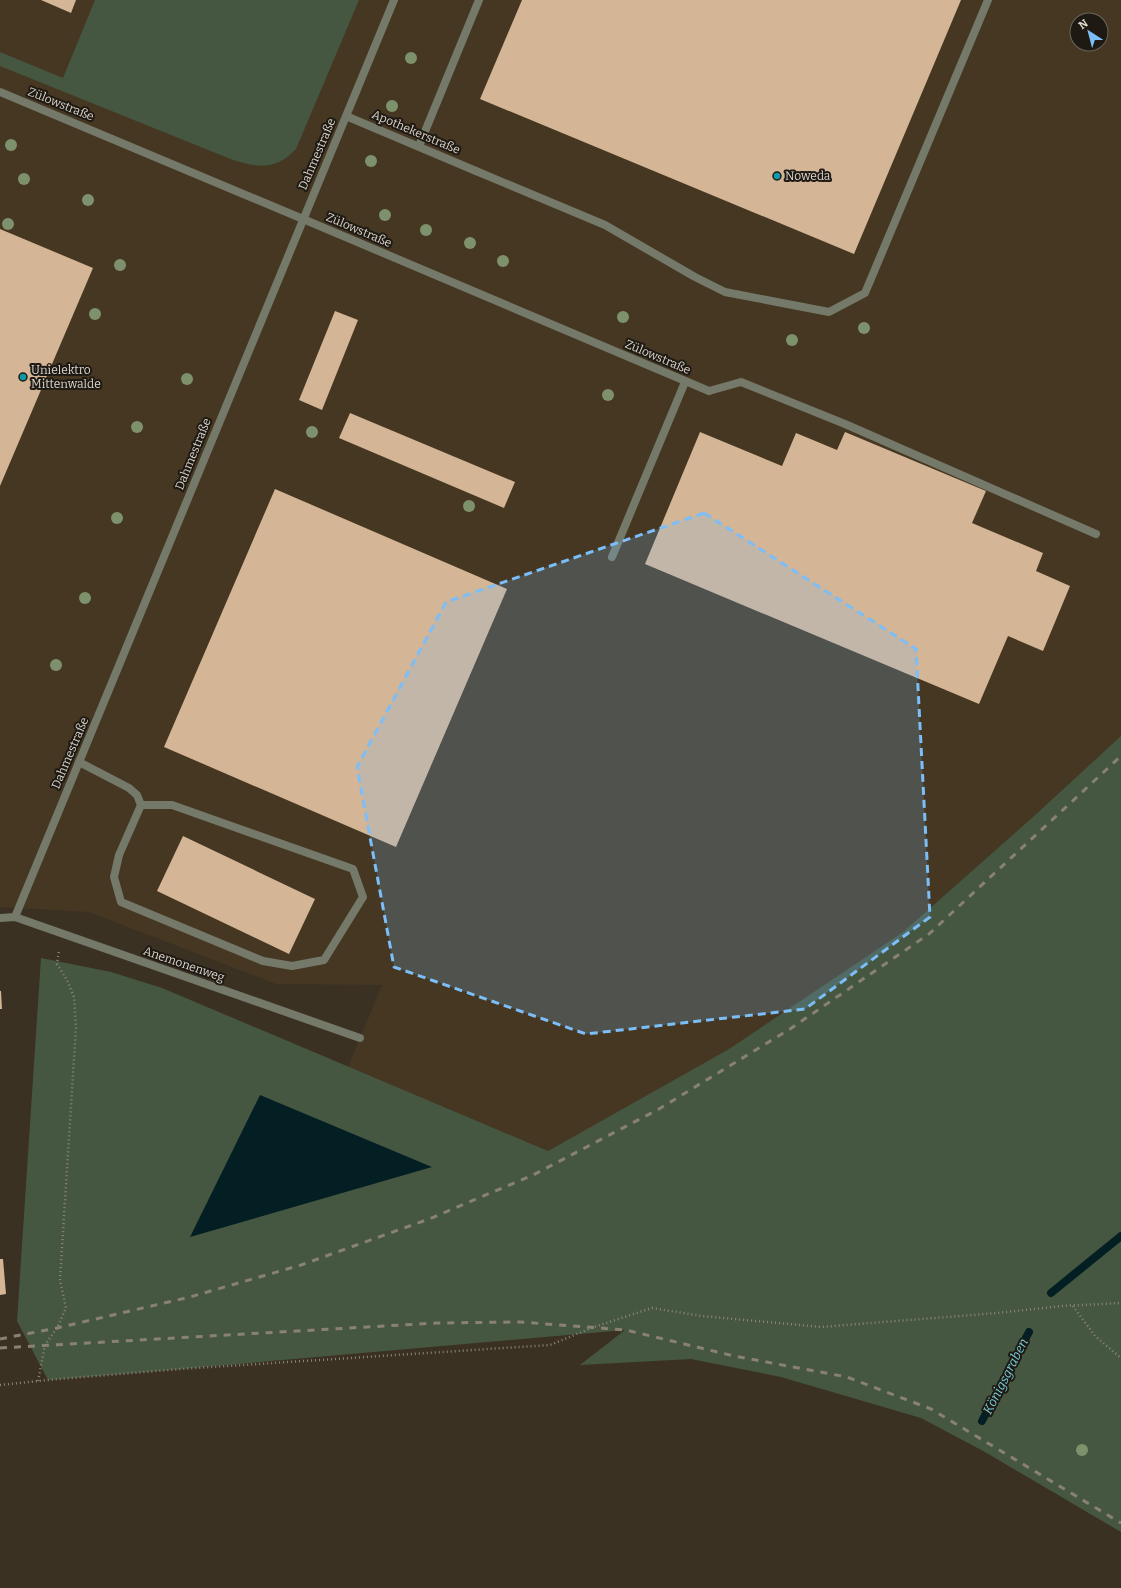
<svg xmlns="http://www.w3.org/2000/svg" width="1121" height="1588" font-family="Bitter,serif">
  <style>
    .built { fill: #453722; fill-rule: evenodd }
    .green { fill: #465741 }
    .water { fill: #041f24 }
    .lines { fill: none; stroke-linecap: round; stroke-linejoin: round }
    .stream { stroke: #041f24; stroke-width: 8 }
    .building { fill: #d4b595 }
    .path { stroke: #8e8579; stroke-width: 2.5; stroke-dasharray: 1 3; stroke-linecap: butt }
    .service { stroke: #747969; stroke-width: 8 }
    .minor { stroke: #747969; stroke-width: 8 }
    .rail { stroke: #898174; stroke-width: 3; stroke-dasharray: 7 7; stroke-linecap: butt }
    .tree { fill: #7e916d }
    .marked { fill: #7bbef8; fill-opacity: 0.2; stroke: #7bbef8; stroke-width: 3; stroke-dasharray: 8 5; stroke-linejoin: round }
    .culture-dot { fill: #0f9aa8; stroke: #1e1a13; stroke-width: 1.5 }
    .labels { text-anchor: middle; stroke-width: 4; stroke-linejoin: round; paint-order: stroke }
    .street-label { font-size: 12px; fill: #dcd5cc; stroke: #1e1a13 }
    .poi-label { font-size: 12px; fill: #dcd5cc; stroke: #1e1a13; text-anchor: start }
    .water-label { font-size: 13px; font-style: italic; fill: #77cedd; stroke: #1e1a13 }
  </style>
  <rect width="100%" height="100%" fill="#3b3122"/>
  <!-- built -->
  <path class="built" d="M 0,0 L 1121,0 L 1121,736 L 1034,816 L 903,932 L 729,1049 L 548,1151 L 348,1067 L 382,985 L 276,984 L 89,912 L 0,907 ZM 1077,20 L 1101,20 L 1101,44 L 1077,44 Z"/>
  <!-- green -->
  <path class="green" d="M 95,0 L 359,0 L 296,149 C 276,170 259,168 233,160 L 0,66 L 0,52 L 63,78 Z
    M 1121,736 L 1121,1532 L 985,1452 L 921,1418 L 781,1377 L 691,1359 L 580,1365 L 625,1330 L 181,1369 L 48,1380 L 17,1321 L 41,958 L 111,972 L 162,988 L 548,1151 L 729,1049 L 903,932 L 1034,816 Z"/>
  <!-- water -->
  <path class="water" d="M 260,1095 L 432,1167 L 190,1237 Z"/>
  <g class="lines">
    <!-- stream -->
    <path class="stream" d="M 1051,1293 L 1121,1236
      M 982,1421 L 1029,1332"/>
  </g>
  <!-- building -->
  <path class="building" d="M 41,0 L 76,0 L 71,13 Z
    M 522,0 L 961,0 L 854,254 L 480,99 Z
    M 0,229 L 93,268 L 0,486 Z
    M 335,311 L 358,320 L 322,410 L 299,400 Z
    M 350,413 L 515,482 L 504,508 L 339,438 Z
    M 700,432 L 782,466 L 796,433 L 837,450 L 845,432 L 986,491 L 972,523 L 1043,553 L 1036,571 L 1070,586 L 1043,651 L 1008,636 L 979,704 L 645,564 Z
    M 275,489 L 507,589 L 396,847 L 164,747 Z
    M 183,836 L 315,899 L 289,954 L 157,891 Z
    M 0,991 L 1,991 L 2,1009 L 0,1009 Z
    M 0,1259 L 3,1259 L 6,1294 L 0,1295 Z"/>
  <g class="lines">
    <!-- path -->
    <path class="path" d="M 1073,1306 L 1095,1336 L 1121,1358
      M 38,1381 L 45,1345 L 57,1328 L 66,1308 L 60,1280 L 76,1027 L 74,997 L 67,980 L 57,964 L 59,950
      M 0,1385 L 48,1380 L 181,1369 L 550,1345 L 594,1327 L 652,1308 L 702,1316 L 821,1327 L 997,1313 L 1062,1306 L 1121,1303"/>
    <!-- service -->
    <path class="service" d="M 419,146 L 479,0
      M 476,171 L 605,225 L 695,277 L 725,292 L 829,312 L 865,293 L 988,0
      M 709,391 L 741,382 L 845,424 L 1096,534
      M 612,557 L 685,382
      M 79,762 L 129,788 L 137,795 L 141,805 L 119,855 L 114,877 L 121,902 L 263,961 L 292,966 L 324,960 L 363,897 L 353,869 L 172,805 L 141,805"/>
    <!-- minor -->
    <path class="minor" d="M 0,92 L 303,219 L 709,391
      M 346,116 L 476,171
      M 15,917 L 394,0
      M 0,918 L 15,917 L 360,1038"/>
    <!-- rail -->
    <path class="rail" d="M 0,1339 L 57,1328 L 190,1297 L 301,1265 L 429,1219 L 533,1175 L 659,1109 L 790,1029 L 929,934 L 1121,756
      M 0,1348 L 437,1323 L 520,1322 L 626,1330 L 734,1356 L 847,1377 L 931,1409 L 1121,1523"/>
  </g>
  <!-- trees -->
  <g class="tree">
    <circle cx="411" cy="58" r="6"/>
    <circle cx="392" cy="106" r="6"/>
    <circle cx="11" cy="145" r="6"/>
    <circle cx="371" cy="161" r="6"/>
    <circle cx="24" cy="179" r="6"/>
    <circle cx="88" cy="200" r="6"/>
    <circle cx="385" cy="215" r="6"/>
    <circle cx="8" cy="224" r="6"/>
    <circle cx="426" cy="230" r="6"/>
    <circle cx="470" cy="243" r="6"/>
    <circle cx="503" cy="261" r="6"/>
    <circle cx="120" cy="265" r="6"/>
    <circle cx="95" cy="314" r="6"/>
    <circle cx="623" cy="317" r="6"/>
    <circle cx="864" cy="328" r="6"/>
    <circle cx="792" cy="340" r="6"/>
    <circle cx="187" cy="379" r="6"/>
    <circle cx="608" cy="395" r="6"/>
    <circle cx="137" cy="427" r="6"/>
    <circle cx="312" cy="432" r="6"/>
    <circle cx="469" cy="506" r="6"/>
    <circle cx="117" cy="518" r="6"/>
    <circle cx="85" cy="598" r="6"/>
    <circle cx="56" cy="665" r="6"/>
    <circle cx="1082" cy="1450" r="6"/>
  </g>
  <!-- marked area -->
  <path class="marked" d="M 704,513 L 916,649 L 930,917 L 805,1009 L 586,1034 L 394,967 L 357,767 L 446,602 Z"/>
  <!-- markers -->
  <g class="culture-dot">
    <circle cx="777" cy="176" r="4"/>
    <circle cx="23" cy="377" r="4"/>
  </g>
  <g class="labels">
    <!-- street labels -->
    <g class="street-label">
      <text transform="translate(61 104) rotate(22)" y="4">Zülowstraße</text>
      <text transform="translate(416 132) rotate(23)" y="4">Apothekerstraße</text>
      <text transform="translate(317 154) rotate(-67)" y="4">Dahmestraße</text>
      <text transform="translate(359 230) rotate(23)" y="4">Zülowstraße</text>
      <text transform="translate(658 357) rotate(23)" y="4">Zülowstraße</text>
      <text transform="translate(193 454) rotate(-68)" y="4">Dahmestraße</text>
      <text transform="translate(70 753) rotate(-67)" y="4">Dahmestraße</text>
      <text transform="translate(184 964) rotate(19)" y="4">Anemonenweg</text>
    </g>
    <!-- poi labels -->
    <g class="poi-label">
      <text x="785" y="180">Noweda</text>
      <text x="31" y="374">Unielektro<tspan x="31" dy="14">Mittenwalde</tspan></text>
    </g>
    <!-- water labels -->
    <g class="water-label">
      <text transform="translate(1005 1376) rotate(-63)" y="5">Königsgraben</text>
    </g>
  </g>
  <!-- north arrow -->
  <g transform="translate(1089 32) rotate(324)"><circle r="19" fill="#1e1a13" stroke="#6a655d"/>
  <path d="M0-3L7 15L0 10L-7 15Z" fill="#7bbef8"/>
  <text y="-6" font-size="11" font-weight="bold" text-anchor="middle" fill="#dcd5cc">N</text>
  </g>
</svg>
